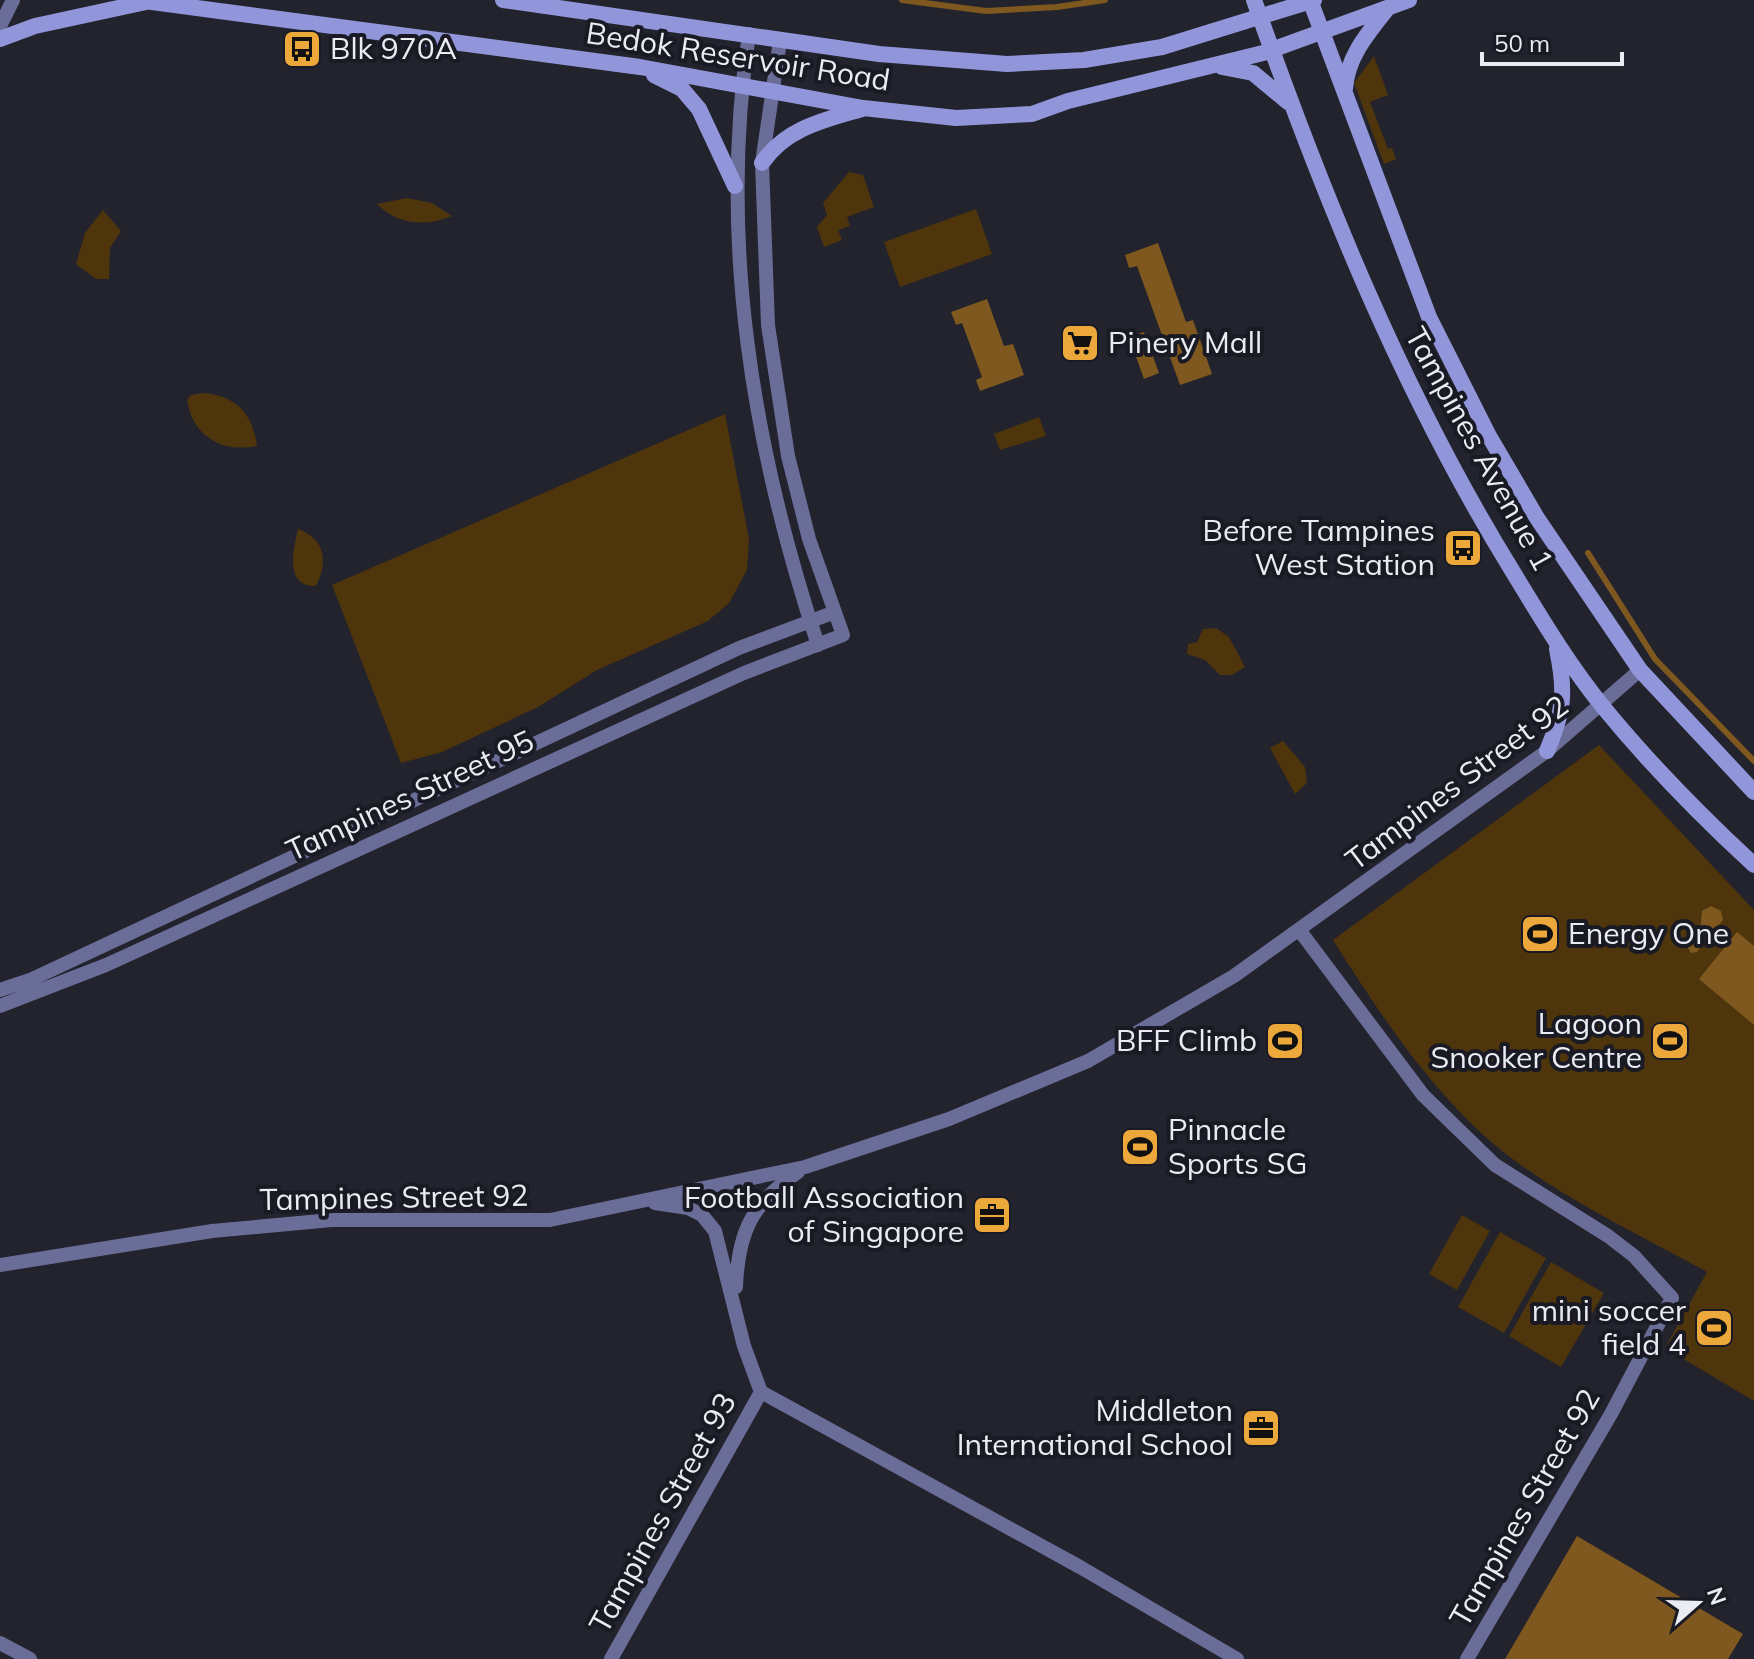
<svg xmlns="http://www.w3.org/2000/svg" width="1754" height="1659" font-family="Mulish,sans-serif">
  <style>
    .green { fill: #4f350c }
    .water { fill: #7e581e }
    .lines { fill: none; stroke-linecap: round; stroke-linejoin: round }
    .stream { stroke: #7e581e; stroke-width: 6 }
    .street { stroke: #6a6d98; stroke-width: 14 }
    .secondary { stroke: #9196db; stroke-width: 16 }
    .labels { text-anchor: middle; stroke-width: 8; stroke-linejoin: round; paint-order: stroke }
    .poi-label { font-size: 30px; fill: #ebecf3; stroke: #191a24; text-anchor: end }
    .street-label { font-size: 30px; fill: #ebecf3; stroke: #191a24 }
  </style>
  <rect width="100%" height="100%" fill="#22232d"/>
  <!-- green -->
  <path class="green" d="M 1374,56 L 1388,95 L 1370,102 L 1388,149 L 1392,148 L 1396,159 L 1384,164 L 1354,83 Z
    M 849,172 L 863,175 L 874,207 L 847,217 L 850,226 L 838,230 L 842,240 L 824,247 L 817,227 L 827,215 L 823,203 Z
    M 407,198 L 432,203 L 452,216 C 425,227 398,225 377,204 Z
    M 976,209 L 992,254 L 900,287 L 884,242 Z
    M 103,210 L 121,231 L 110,248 L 109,279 L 96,279 L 76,264 L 85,233 Z
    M 204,393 C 236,396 253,414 257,446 C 222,453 193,437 187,400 L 191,395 Z
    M 725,414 L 749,539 L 747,570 L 729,603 L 708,621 L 597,670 L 538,707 L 442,752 L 401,763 L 332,585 Z
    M 1039,417 L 1046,436 L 1000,450 L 994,434 Z
    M 298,529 C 326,540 328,561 316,586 C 283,587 294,547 298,529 Z
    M 1216,628 L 1229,637 L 1245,667 L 1232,675 L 1220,675 L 1205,660 L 1187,654 L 1188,644 L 1197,642 L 1203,629 Z
    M 1283,741 L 1305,767 L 1307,783 L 1295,794 L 1270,748 Z
    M 1599,745 L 1754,910 L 1754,1401 L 1665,1348 L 1707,1272 C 1640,1235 1567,1201 1506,1154 C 1435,1098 1381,1016 1333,940 Z
    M 1462,1215 L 1490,1231 L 1457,1290 L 1429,1274 Z
    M 1500,1232 L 1546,1258 L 1504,1333 L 1458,1307 Z
    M 1551,1262 L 1604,1293 L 1561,1367 L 1509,1336 Z"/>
  <!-- water -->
  <path class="water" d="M 1158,243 L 1186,322 L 1193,320 L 1212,374 L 1180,385 L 1137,266 L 1129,268 L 1125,255 Z
    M 987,299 L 1004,346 L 1013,344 L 1024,375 L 980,391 L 976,380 L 982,377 L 962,323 L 956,325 L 951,312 Z
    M 1144,332 L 1159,373 L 1144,379 L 1129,337 Z
    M 1711,906 L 1721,911 L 1723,920 L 1697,952 L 1691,953 L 1685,943 L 1700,933 L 1702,911 Z
    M 1737,932 L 1754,946 L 1754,1025 L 1699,979 Z
    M 1577,1536 L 1743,1634 L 1728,1659 L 1505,1659 Z"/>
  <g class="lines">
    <!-- stream -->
    <path class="stream" d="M 902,0 L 986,11 L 1057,7 L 1105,0
      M 1588,553 L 1655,659 L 1754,761"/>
    <!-- street -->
    <path class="street" d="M 0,26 L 13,0
      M 749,34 C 718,241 753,448 818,645
      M 1300,931 L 1423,1095 L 1495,1165 L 1608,1236 L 1634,1256 L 1672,1298 L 1611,1414 L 1467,1659
      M 0,990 L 30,980 L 739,648 L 835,612
      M 0,1006 L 106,965 L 744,673 L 843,635 L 809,539 L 788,456 L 768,325 L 762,163 L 780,41
      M 655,1203 L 688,1208 L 702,1215 L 715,1231 L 744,1346 L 761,1392 L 1080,1567 L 1237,1659
      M 0,1265 L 212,1231 L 332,1220 L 550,1220 L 805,1167 L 949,1119 L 1088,1061 L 1234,976 L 1547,751 L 1640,670
      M 736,1287 C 738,1232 752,1203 798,1172
      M 0,1643 L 30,1659
      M 611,1659 L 761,1392"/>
    <!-- secondary -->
    <path class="secondary" d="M 137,0 L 640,67 L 863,108 L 956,118 L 1032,114 L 1068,101 L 1263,53 L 1409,0
      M 503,0 L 879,54 L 1007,64 L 1084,60 L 1162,47 L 1314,0
      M 1254,0 C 1324,198 1402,392 1513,572 C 1541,618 1569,665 1604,708 C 1649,763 1701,816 1754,865
      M 1310,0 L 1429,317 L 1489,436 L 1537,518 L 1640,670 L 1754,792
      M 0,39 L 35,26 L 146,2
      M 1222,67 L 1253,73 L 1288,102
      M 654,75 L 682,89 L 699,109 L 735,186
      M 1345,89 C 1347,57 1368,33 1387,9
      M 762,163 C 786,128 824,120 862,109
      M 1547,751 C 1564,711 1566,692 1557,649"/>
  </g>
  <!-- icons -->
  <defs>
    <symbol id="bus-square" viewBox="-11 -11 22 22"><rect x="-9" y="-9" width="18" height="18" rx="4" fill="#eda83c" stroke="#191a24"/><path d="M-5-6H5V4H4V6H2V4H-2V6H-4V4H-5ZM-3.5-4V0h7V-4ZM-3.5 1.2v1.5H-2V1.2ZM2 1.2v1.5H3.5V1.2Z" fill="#111"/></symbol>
    <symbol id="supermarket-square" viewBox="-11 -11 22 22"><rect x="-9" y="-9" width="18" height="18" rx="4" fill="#eda83c" stroke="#191a24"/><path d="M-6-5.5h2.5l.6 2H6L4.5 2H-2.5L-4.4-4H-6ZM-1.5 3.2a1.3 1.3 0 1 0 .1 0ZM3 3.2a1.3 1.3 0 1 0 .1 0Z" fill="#111"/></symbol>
    <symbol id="stadium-square" viewBox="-11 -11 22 22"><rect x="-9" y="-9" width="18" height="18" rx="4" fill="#eda83c" stroke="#191a24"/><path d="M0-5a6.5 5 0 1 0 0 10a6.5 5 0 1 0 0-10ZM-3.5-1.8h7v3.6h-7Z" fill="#111"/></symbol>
    <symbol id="office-square" viewBox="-11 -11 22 22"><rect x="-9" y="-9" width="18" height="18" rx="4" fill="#eda83c" stroke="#191a24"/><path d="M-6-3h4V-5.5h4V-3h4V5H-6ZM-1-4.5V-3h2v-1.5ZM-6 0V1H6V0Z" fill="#111"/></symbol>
  </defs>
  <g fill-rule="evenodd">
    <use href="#bus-square" x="280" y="27" width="44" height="44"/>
    <use href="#supermarket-square" x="1058" y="321" width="44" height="44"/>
    <use href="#bus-square" x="1441" y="526" width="44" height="44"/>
    <use href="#stadium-square" x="1518" y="912" width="44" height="44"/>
    <use href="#stadium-square" x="1263" y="1019" width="44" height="44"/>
    <use href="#stadium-square" x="1648" y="1019" width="44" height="44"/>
    <use href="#stadium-square" x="1118" y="1125" width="44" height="44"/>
    <use href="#office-square" x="970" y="1193" width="44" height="44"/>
    <use href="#stadium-square" x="1692" y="1306" width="44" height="44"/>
    <use href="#office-square" x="1239" y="1406" width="44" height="44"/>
  </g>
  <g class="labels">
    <!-- poi labels -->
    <g class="poi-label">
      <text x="330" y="59" text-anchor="start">Blk 970A</text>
      <text x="1108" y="353" text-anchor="start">Pinery Mall</text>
      <text x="1435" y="541">Before Tampines<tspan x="1435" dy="34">West Station</tspan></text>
      <text x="1568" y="944" text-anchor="start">Energy One</text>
      <text x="1642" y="1034">Lagoon<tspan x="1642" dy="34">Snooker Centre</tspan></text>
      <text x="1257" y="1051">BFF Climb</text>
      <text x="1168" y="1140" text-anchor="start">Pinnacle<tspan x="1168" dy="34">Sports SG</tspan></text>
      <text x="964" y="1208">Football Association<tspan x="964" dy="34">of Singapore</tspan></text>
      <text x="1686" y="1321">mini soccer<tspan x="1686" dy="34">field 4</tspan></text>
      <text x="1233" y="1421">Middleton<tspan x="1233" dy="34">International School</tspan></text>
    </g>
    <!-- street labels -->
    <g class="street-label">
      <text transform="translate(738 57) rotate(9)" y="10">Bedok Reservoir Road</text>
      <text transform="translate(1479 449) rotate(61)" y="10">Tampines Avenue 1</text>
      <text transform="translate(1457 783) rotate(-37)" y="10">Tampines Street 92</text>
      <text transform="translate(410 796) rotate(-25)" y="10">Tampines Street 95</text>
      <text transform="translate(394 1198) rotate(-1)" y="10">Tampines Street 92</text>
      <text transform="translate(1525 1508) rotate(-60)" y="10">Tampines Street 92</text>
      <text transform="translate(663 1513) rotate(-61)" y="10">Tampines Street 93</text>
    </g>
  </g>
  <!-- north arrow -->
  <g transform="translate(1698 1603) rotate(70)" stroke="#191a24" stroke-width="6" paint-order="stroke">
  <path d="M0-6L14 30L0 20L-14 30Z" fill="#ebecf3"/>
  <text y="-12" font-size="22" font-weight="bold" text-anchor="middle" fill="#ebecf3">N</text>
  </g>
  <!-- scale -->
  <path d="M1482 52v12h140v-12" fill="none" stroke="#ebecf3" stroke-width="4"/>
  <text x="1494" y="52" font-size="24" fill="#ebecf3" stroke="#191a24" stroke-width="6" paint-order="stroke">50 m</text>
</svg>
